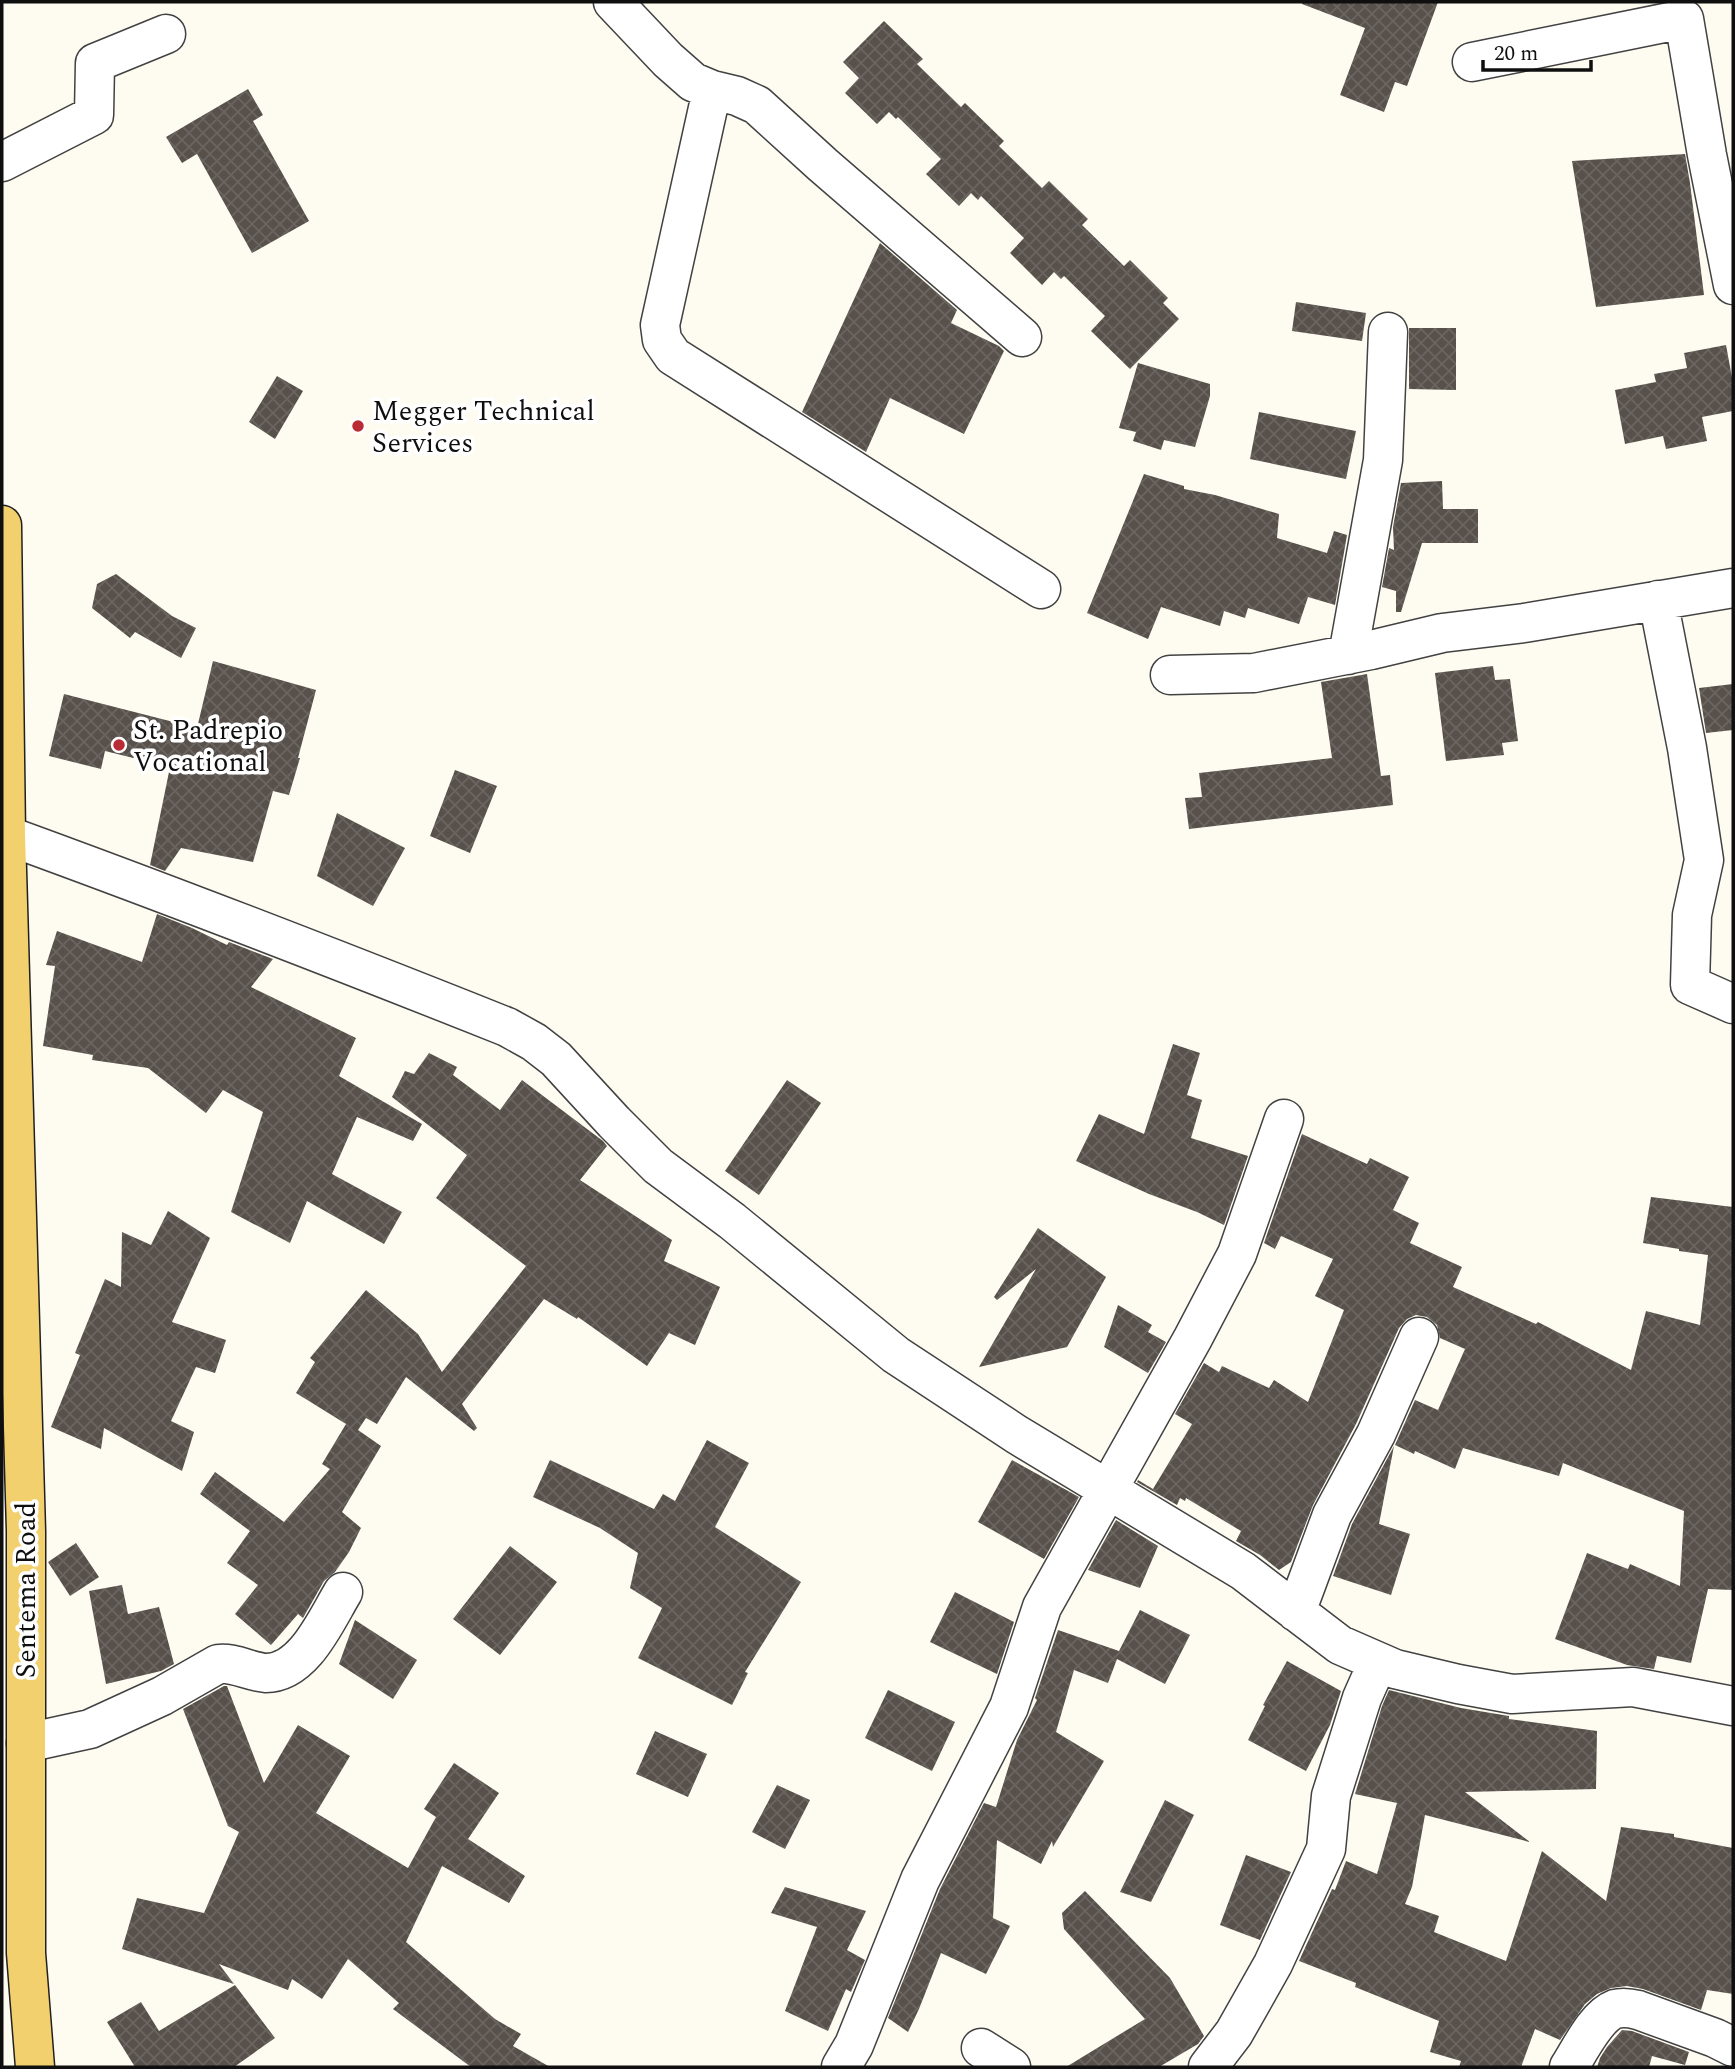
<svg xmlns="http://www.w3.org/2000/svg" width="1735" height="2069" font-family="Spectral,serif">
  <style>
    .building { fill: url(#building-cross-hatch) }
    .lines { fill: none; stroke-linecap: round; stroke-linejoin: round }
    .minor-casing { stroke: #424242; stroke-width: 41 }
    .major-casing { stroke: #202020; stroke-width: 41 }
    .minor { stroke: #fff; stroke-width: 38 }
    .major { stroke: #f2d06d; stroke-width: 38 }
    .poi-dot { fill: #b92c35; stroke: #fff; stroke-width: 2.5 }
    .labels { text-anchor: middle; stroke-width: 7; stroke-linejoin: round; paint-order: stroke }
    .poi-label { font-size: 28px; fill: #0f0f0f; stroke: #fff; text-anchor: start }
    .street-label { font-size: 28px; fill: #0f0f0f; stroke: #fff }
  </style>
  <defs>
    <pattern id="building-cross-hatch" width="8" height="8" patternUnits="userSpaceOnUse" patternTransform="scale(1.75)"><rect width="8" height="8" fill="#57504b"/><path d="M0 0l8 8M0 8l8-8" fill="none" stroke="#6a6561"/></pattern>
  </defs>
  <rect width="100%" height="100%" fill="#fefcf1"/>
  <!-- building -->
  <path class="building" d="M 1302,2 L 1438,2 L 1407,86 L 1395,82 L 1384,112 L 1340,95 L 1365,28 L 1302,4 Z
    M 884,21 L 923,59 L 917,64 L 961,107 L 965,103 L 1004,141 L 999,146 L 1042,188 L 1049,181 L 1088,219 L 1082,225 L 1124,266 L 1130,260 L 1168,298 L 1163,303 L 1179,319 L 1130,369 L 1091,331 L 1105,316 L 1064,276 L 1061,279 L 1054,272 L 1042,285 L 1010,253 L 1024,238 L 981,196 L 978,200 L 971,193 L 959,206 L 926,174 L 941,159 L 898,117 L 896,119 L 889,112 L 877,124 L 845,93 L 859,78 L 843,62 Z
    M 248,89 L 263,115 L 253,121 L 309,221 L 252,253 L 197,154 L 182,163 L 166,137 Z
    M 1685,154 L 1690,183 L 1704,295 L 1596,307 L 1572,161 Z
    M 880,243 L 957,310 L 951,323 L 999,346 L 1004,351 L 964,434 L 890,398 L 866,452 L 802,412 Z
    M 1296,302 L 1366,313 L 1362,341 L 1292,331 Z
    M 1409,328 L 1456,328 L 1456,390 L 1409,389 Z
    M 1726,345 L 1733,383 L 1733,411 L 1702,417 L 1707,441 L 1666,449 L 1663,436 L 1625,444 L 1615,390 L 1656,382 L 1654,374 L 1687,368 L 1684,353 Z
    M 1138,363 L 1210,384 L 1210,396 L 1195,447 L 1164,440 L 1161,450 L 1133,441 L 1136,432 L 1119,428 Z
    M 277,376 L 303,391 L 275,439 L 249,422 Z
    M 1259,412 L 1356,431 L 1346,479 L 1250,459 Z
    M 1144,474 L 1184,486 L 1184,489 L 1215,495 L 1279,514 L 1277,538 L 1327,553 L 1334,531 L 1347,535 L 1335,605 L 1308,597 L 1299,624 L 1248,608 L 1245,618 L 1224,611 L 1220,626 L 1161,607 L 1148,639 L 1087,613 Z
    M 1442,481 L 1443,509 L 1478,509 L 1478,543 L 1422,543 L 1401,612 L 1396,612 L 1396,591 L 1382,587 L 1389,548 L 1394,550 L 1393,527 L 1401,483 Z
    M 116,574 L 172,616 L 196,628 L 181,658 L 135,632 L 130,638 L 92,608 L 97,584 Z
    M 213,661 L 316,690 L 298,758 L 300,758 L 289,795 L 273,791 L 253,862 L 181,848 L 165,871 L 150,865 L 170,767 L 105,751 L 101,769 L 49,756 L 64,694 L 197,728 Z
    M 1493,666 L 1495,680 L 1510,679 L 1518,741 L 1502,743 L 1504,755 L 1446,761 L 1435,673 Z
    M 1367,674 L 1381,776 L 1390,775 L 1393,805 L 1189,829 L 1185,798 L 1202,797 L 1199,773 L 1332,758 L 1321,682 Z
    M 1733,684 L 1733,730 L 1706,733 L 1699,688 Z
    M 455,770 L 497,786 L 470,853 L 430,836 Z
    M 337,813 L 405,848 L 373,906 L 317,876 Z
    M 157,914 L 192,928 L 227,945 L 229,942 L 273,959 L 251,987 L 356,1038 L 339,1076 L 422,1124 L 413,1141 L 357,1117 L 332,1174 L 402,1212 L 384,1244 L 307,1201 L 290,1243 L 231,1212 L 263,1112 L 223,1090 L 206,1113 L 148,1068 L 92,1060 L 93,1055 L 43,1046 L 55,966 L 46,965 L 57,931 L 142,962 Z
    M 1173,1044 L 1200,1053 L 1187,1095 L 1202,1100 L 1191,1138 L 1248,1156 L 1224,1225 L 1197,1212 L 1149,1194 L 1076,1161 L 1099,1114 L 1144,1134 Z
    M 429,1053 L 457,1067 L 453,1075 L 500,1110 L 522,1080 L 603,1141 L 607,1146 L 580,1180 L 672,1240 L 664,1261 L 720,1287 L 695,1345 L 669,1333 L 647,1366 L 578,1317 L 577,1319 L 544,1299 L 462,1404 L 477,1428 L 474,1431 L 406,1377 L 377,1424 L 366,1418 L 358,1430 L 381,1446 L 342,1512 L 361,1528 L 349,1552 L 335,1572 L 324,1581 L 303,1618 L 298,1614 L 271,1645 L 235,1614 L 258,1585 L 227,1563 L 250,1531 L 200,1494 L 215,1472 L 284,1522 L 330,1469 L 322,1464 L 346,1424 L 296,1393 L 315,1362 L 310,1358 L 366,1290 L 418,1334 L 442,1372 L 526,1266 L 436,1198 L 467,1155 L 392,1097 L 405,1071 L 414,1074 Z
    M 787,1080 L 821,1103 L 759,1195 L 725,1171 Z
    M 1302,1134 L 1367,1164 L 1370,1158 L 1409,1177 L 1393,1210 L 1419,1223 L 1410,1243 L 1462,1267 L 1453,1287 L 1536,1324 L 1538,1322 L 1631,1370 L 1646,1311 L 1700,1325 L 1708,1255 L 1679,1251 L 1679,1249 L 1643,1243 L 1651,1197 L 1733,1207 L 1733,1590 L 1708,1589 L 1691,1663 L 1657,1656 L 1654,1669 L 1627,1665 L 1555,1639 L 1587,1553 L 1628,1569 L 1630,1564 L 1680,1586 L 1684,1511 L 1563,1463 L 1559,1476 L 1463,1448 L 1455,1469 L 1415,1451 L 1414,1454 L 1395,1445 L 1415,1400 L 1438,1410 L 1465,1349 L 1440,1338 L 1437,1325 L 1427,1317 L 1416,1315 L 1407,1319 L 1399,1328 L 1356,1424 L 1313,1505 L 1291,1562 L 1279,1570 L 1260,1555 L 1236,1541 L 1241,1531 L 1186,1498 L 1185,1501 L 1180,1498 L 1177,1505 L 1137,1482 L 1138,1480 L 1153,1489 L 1192,1424 L 1175,1414 L 1204,1363 L 1219,1372 L 1222,1366 L 1269,1388 L 1274,1380 L 1308,1402 L 1344,1310 L 1315,1296 L 1333,1259 L 1281,1236 L 1275,1249 L 1264,1243 Z
    M 168,1211 L 210,1238 L 172,1322 L 226,1340 L 215,1373 L 196,1367 L 171,1421 L 194,1432 L 182,1471 L 104,1428 L 101,1449 L 51,1427 L 80,1355 L 75,1353 L 105,1279 L 121,1287 L 122,1232 L 151,1245 Z
    M 1038,1228 L 1106,1277 L 1067,1347 L 979,1367 L 1036,1269 L 997,1300 L 994,1297 Z
    M 1118,1305 L 1152,1325 L 1148,1332 L 1166,1342 L 1148,1373 L 1104,1347 Z
    M 707,1440 L 749,1463 L 715,1527 L 801,1582 L 745,1672 L 748,1673 L 732,1705 L 638,1658 L 662,1608 L 630,1588 L 638,1553 L 600,1528 L 533,1497 L 550,1460 L 654,1509 L 663,1494 L 675,1501 Z
    M 1394,1446 L 1379,1524 L 1410,1534 L 1391,1595 L 1333,1576 L 1352,1524 Z
    M 1012,1460 L 1079,1497 L 1044,1559 L 978,1522 Z
    M 1116,1520 L 1158,1546 L 1140,1588 L 1088,1570 Z
    M 76,1543 L 99,1577 L 70,1596 L 48,1562 Z
    M 510,1546 L 557,1582 L 500,1655 L 453,1619 Z
    M 122,1585 L 128,1614 L 159,1607 L 174,1664 L 161,1671 L 106,1684 L 89,1591 Z
    M 955,1592 L 1014,1622 L 997,1674 L 930,1642 Z
    M 1140,1610 L 1190,1635 L 1165,1684 L 1117,1659 L 1108,1683 L 1074,1670 L 1056,1732 L 1104,1761 L 1053,1847 L 1052,1841 L 1041,1864 L 997,1840 L 993,1918 L 1010,1926 L 986,1974 L 941,1953 L 919,2009 L 908,2032 L 888,2018 L 940,1889 L 984,1803 L 996,1807 L 1017,1740 L 1037,1700 L 1035,1698 L 1058,1630 L 1119,1651 Z
    M 355,1620 L 417,1660 L 393,1699 L 339,1664 Z
    M 1287,1661 L 1341,1691 L 1330,1725 L 1306,1771 L 1248,1740 L 1265,1706 L 1263,1705 Z
    M 224,1686 L 227,1686 L 264,1783 L 298,1725 L 350,1756 L 316,1813 L 408,1868 L 436,1817 L 424,1809 L 454,1763 L 499,1793 L 468,1839 L 525,1876 L 509,1903 L 442,1866 L 406,1942 L 495,2019 L 521,2034 L 513,2046 L 550,2067 L 471,2067 L 393,2009 L 399,2003 L 348,1959 L 322,1999 L 292,1979 L 288,1990 L 219,1964 L 234,1984 L 122,1949 L 137,1898 L 204,1913 L 239,1832 L 228,1826 L 183,1709 Z
    M 888,1690 L 955,1722 L 932,1771 L 865,1738 Z
    M 1389,1690 L 1461,1708 L 1509,1716 L 1509,1719 L 1597,1731 L 1596,1789 L 1465,1792 L 1530,1842 L 1425,1815 L 1412,1887 L 1405,1904 L 1439,1916 L 1434,1932 L 1506,1961 L 1542,1851 L 1606,1901 L 1621,1827 L 1674,1834 L 1674,1837 L 1733,1848 L 1733,1994 L 1707,1990 L 1701,2010 L 1643,1989 L 1627,1986 L 1611,1988 L 1597,1994 L 1585,2004 L 1560,2040 L 1535,2029 L 1521,2067 L 1459,2067 L 1461,2061 L 1430,2052 L 1439,2021 L 1355,1987 L 1356,1983 L 1299,1961 L 1332,1889 L 1335,1890 L 1346,1861 L 1377,1874 L 1397,1803 L 1355,1794 L 1382,1706 Z
    M 655,1731 L 707,1754 L 688,1797 L 636,1774 Z
    M 777,1785 L 810,1800 L 785,1849 L 752,1832 Z
    M 1165,1800 L 1194,1815 L 1151,1902 L 1120,1892 Z
    M 1246,1855 L 1291,1872 L 1260,1940 L 1220,1925 Z
    M 785,1887 L 866,1911 L 847,1950 L 865,1960 L 851,1992 L 846,1989 L 828,2031 L 785,2011 L 817,1927 L 771,1913 Z
    M 1085,1891 L 1170,1978 L 1204,2036 L 1198,2044 L 1159,2067 L 1066,2067 L 1145,2019 L 1064,1929 L 1062,1913 Z
    M 235,1985 L 275,2038 L 234,2067 L 135,2067 L 107,2022 L 141,2002 L 159,2031 Z
    M 1622,2030 L 1632,2031 L 1689,2052 L 1685,2065 L 1652,2056 L 1649,2067 L 1597,2067 L 1600,2058 L 1607,2047 Z"/>
  <g class="lines">
    <defs>
      <path id="minor" d="M 613,2 L 668,60 L 693,82 L 712,90 L 737,96 L 757,105 L 823,165 L 1022,337
        M 1472,62 L 1684,19 L 1707,155 L 1733,285
        M 712,90 L 660,325 L 662,340 L 673,356 L 1041,589
        M 2,162 L 94,115 L 95,63 L 166,34
        M 1658,600 L 1687,748 L 1704,860 L 1692,915 L 1690,985 L 1733,1004
        M 1348,655 L 1383,460 L 1388,332
        M 1170,675 L 1254,673 L 1371,650 L 1442,633 L 1524,623 L 1733,588
        M 6,835 C 174,896 341,961 507,1027 L 534,1042 L 556,1059 L 614,1122 L 658,1166 L 732,1221 L 896,1355 L 1016,1434 L 1243,1571 L 1340,1645 L 1395,1669 L 1458,1684 L 1512,1694 L 1633,1687 L 1733,1706
        M 1296,1612 L 1332,1515 L 1376,1434 L 1419,1337
        M 26,1743 L 90,1729 L 162,1696 L 218,1664 C 234,1662 250,1672 266,1673 C 304,1673 326,1620 343,1592
        M 981,2048 L 1011,2067
        M 841,2067 L 854,2045 L 920,1880 L 1009,1707 L 1042,1607 L 1193,1338 L 1237,1254 L 1284,1119
        M 1208,2067 L 1234,2033 L 1273,1964 L 1326,1849 L 1331,1796 L 1362,1698 L 1378,1662
        M 1569,2067 C 1580,2050 1596,2016 1615,2009 C 1623,2007 1630,2008 1638,2010 L 1715,2038 L 1733,2047"/>
      <path id="major" d="M 2,525 L 6,835 L 26,1531 L 26,1953 L 35,2067"/>
    </defs>
    <!-- minor casing -->
    <use href="#minor" class="minor-casing"/>
    <!-- major casing -->
    <use href="#major" class="major-casing"/>
    <!-- minor -->
    <use href="#minor" class="minor"/>
    <!-- major -->
    <use href="#major" class="major"/>
  </g>
  <!-- markers -->
  <g class="poi-dot">
    <circle cx="358" cy="426" r="7"/>
    <circle cx="119" cy="745" r="7"/>
  </g>
  <g class="labels">
    <!-- poi labels -->
    <g class="poi-label">
      <text x="372" y="420">Megger Technical<tspan x="372" dy="32">Services</tspan></text>
      <text x="133" y="739">St. Padrepio<tspan x="133" dy="32">Vocational</tspan></text>
    </g>
    <!-- street labels -->
    <g class="street-label">
      <text transform="translate(25 1590) rotate(-90)" y="10">Sentema Road</text>
    </g>
  </g>
  <!-- border -->
  <rect width="1735" height="2069" fill="none" stroke="#0f0f0f" stroke-width="7"/>
  <!-- scale -->
  <path d="M1483 60v10h108v-10" fill="none" stroke="#0f0f0f" stroke-width="3.5"/>
  <text x="1494" y="60" font-size="21" fill="#0f0f0f" stroke="#ffffff" stroke-width="5" paint-order="stroke">20 m</text>
</svg>
